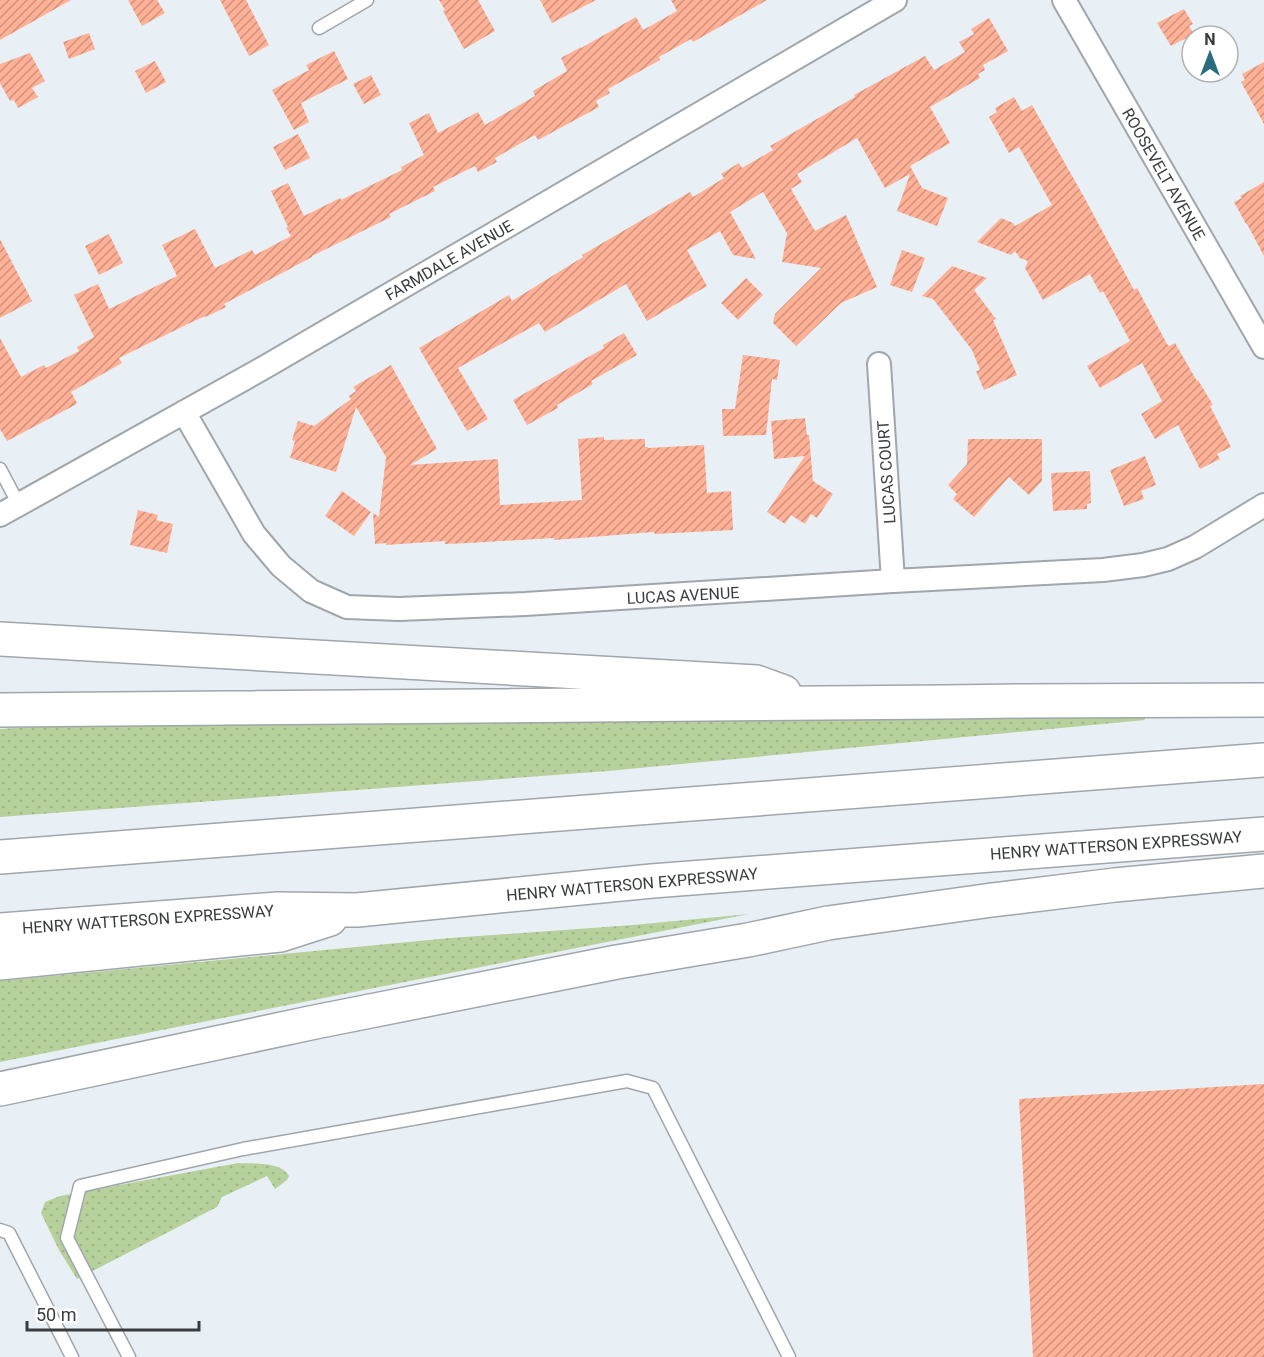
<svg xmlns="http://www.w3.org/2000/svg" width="1264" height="1357" font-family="Roboto,sans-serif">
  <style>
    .grass { fill: url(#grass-dots) }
    .building { fill: url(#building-hatch) }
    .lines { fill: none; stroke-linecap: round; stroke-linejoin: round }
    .service-casing { stroke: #a0a6ab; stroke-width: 15 }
    .minor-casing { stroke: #a0a6ab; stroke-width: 26 }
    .motorway-casing { stroke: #a0a6ab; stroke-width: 36 }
    .service { stroke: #fff; stroke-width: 12 }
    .minor { stroke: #fff; stroke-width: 22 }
    .motorway { stroke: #fff; stroke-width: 33 }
    .labels { text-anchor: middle; stroke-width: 4.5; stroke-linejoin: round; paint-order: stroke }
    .street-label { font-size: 16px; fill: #393c3e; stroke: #fff }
  </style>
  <defs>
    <pattern id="grass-dots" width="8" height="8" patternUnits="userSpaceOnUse" patternTransform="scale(1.5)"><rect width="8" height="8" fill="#b6d19b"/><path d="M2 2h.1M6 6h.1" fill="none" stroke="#9db487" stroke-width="1.8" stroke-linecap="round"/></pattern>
    <pattern id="building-hatch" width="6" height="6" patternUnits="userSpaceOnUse" patternTransform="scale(1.5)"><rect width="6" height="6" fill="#feb196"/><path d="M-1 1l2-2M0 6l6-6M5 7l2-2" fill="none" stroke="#cf917c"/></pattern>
  </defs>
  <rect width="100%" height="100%" fill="#e9f0f5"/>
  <!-- grass -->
  <path class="grass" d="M 991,717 L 1144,717 L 1145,720 L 608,771 L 0,817 L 0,729 L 30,727 L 177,725 Z
    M 749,914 L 0,1062 L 0,981 L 450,938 L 633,925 Z
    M 238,1163 C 253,1164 281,1161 289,1176 L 287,1180 L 275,1189 L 267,1176 L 222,1197 L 217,1207 L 77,1279 L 59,1250 L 41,1213 L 45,1202 L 60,1196 Z"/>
  <!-- building -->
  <path class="building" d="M 0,0 L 71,0 L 0,40 Z
    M 128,0 L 157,0 L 165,13 L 142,26 Z
    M 220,0 L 246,0 L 269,45 L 249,56 Z
    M 439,0 L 478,0 L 495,31 L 464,49 L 443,11 L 445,10 Z
    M 540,0 L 596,0 L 552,23 Z
    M 671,0 L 767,0 L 693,42 L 691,39 L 659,57 L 660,60 L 608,89 L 610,93 L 596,101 L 599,107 L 538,140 L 535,135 L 495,158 L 497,162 L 478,172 L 475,166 L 433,187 L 435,191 L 389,214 L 391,217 L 312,256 L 312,257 L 224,304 L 226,307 L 206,317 L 206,316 L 194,321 L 119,358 L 122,363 L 71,392 L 77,403 L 75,405 L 7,441 L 0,429 L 0,338 L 21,377 L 44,365 L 46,368 L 79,351 L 77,347 L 94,337 L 74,295 L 98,284 L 109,309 L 177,276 L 162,245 L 195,229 L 215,268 L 252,250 L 255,255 L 291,236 L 286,228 L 288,227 L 271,191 L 288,183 L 304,216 L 340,198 L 341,200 L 402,170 L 401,167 L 424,155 L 409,123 L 429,113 L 438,133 L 478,112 L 485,125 L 535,96 L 533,91 L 567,71 L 561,58 L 581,47 L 581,48 L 636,17 L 643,30 L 677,11 Z
    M 1184,9 L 1193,24 L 1189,26 L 1194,34 L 1171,46 L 1157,23 Z
    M 989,18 L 1008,51 L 983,65 L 985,70 L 978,74 L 980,78 L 930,107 L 950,143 L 910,166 L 922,188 L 948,198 L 937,226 L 897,211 L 910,174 L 885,188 L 857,138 L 797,174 L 802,182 L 791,189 L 815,231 L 846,215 L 877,287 L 841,303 L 796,346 L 773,323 L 775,314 L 821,268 L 782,262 L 787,233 L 763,192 L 730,212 L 756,259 L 733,255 L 720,231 L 687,250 L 707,286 L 647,321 L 626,284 L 545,332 L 539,323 L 458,368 L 488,419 L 467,431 L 419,348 L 509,295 L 512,301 L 583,257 L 582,255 L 690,192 L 693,197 L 724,178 L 721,174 L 739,163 L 742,168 L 773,150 L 770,146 L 855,97 L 854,95 L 925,56 L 934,70 L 965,52 L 959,42 L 974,34 L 971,29 Z
    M 89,33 L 95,49 L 69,59 L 63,42 Z
    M 334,51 L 348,79 L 301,103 L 309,122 L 294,130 L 272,90 L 309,70 L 306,65 Z
    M 30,53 L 45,81 L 32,88 L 38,97 L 18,108 L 14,100 L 10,101 L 0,83 L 0,64 Z
    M 155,61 L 166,82 L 146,93 L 135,71 Z
    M 1264,62 L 1264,124 L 1241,82 L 1245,80 L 1242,74 Z
    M 371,75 L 381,95 L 364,104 L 353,84 Z
    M 1014,97 L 1022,111 L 1032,105 L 1084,197 L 1134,290 L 1137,288 L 1167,344 L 1169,346 L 1175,343 L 1197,381 L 1198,380 L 1213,405 L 1210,406 L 1231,447 L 1217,454 L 1220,459 L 1200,469 L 1178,425 L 1155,439 L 1141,414 L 1162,401 L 1142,363 L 1100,388 L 1087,366 L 1130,341 L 1103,291 L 1100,293 L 1090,274 L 1043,300 L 1025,268 L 1028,261 L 1020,258 L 1015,251 L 1011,255 L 977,242 L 1001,218 L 1013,223 L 1015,226 L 1052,205 L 1019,147 L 1009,153 L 989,117 L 997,112 L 995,108 Z
    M 298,134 L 310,158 L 285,170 L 273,147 Z
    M 1264,182 L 1264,256 L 1247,224 L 1246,224 L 1234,202 L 1242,198 L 1240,196 Z
    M 109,234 L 123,263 L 99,275 L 85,246 Z
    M 0,239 L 32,301 L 0,318 Z
    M 902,250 L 925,258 L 912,292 L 890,285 Z
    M 952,266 L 987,278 L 974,290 L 996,319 L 993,320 L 1017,375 L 984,390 L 976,371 L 980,370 L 972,350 L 933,299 L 922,296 Z
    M 746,278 L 763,295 L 738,320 L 721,303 Z
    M 624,333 L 637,355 L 591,381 L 593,384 L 557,405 L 558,408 L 527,425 L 513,400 L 604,348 L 603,345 Z
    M 743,355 L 780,360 L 777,380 L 772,379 L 766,435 L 723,436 L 722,409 L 735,409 Z
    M 391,365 L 437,449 L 410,465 L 498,459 L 500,505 L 582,500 L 578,439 L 604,437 L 604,440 L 645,439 L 645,447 L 648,447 L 648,448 L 704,445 L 707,493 L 731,491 L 733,530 L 655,534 L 654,532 L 554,540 L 554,538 L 469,543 L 445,544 L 445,541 L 386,545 L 386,543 L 375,544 L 373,513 L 379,517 L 386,457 L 356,407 L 336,472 L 290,458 L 295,441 L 292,440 L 298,421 L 314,426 L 351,399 L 349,396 L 356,391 L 353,387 Z
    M 805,418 L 807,435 L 809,435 L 813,481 L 833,494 L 817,518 L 811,514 L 805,524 L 791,515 L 785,524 L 767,512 L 805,456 L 774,459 L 771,421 Z
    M 968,439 L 1042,439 L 1042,481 L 1029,495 L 1009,477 L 974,517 L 953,499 L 957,494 L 948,485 L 967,464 Z
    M 1145,456 L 1156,485 L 1141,491 L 1144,499 L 1124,506 L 1110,470 Z
    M 1090,471 L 1091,503 L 1087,504 L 1087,509 L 1053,511 L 1051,473 Z
    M 342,491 L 371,512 L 354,536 L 325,516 Z
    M 138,510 L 158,515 L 156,520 L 173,524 L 167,553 L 130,545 Z
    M 1264,1084 L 1264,1357 L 1033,1357 L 1019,1099 Z"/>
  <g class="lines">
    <defs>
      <path id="service" d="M 319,28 L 367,0
        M 0,469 L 19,505
        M 0,1230 L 9,1233 L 72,1357
        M 129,1357 L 67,1238 L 80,1186 L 243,1149 L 627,1081 L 653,1088 L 789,1357"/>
      <path id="minor" d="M 1064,0 L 1264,347
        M 879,364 L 893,581
        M 184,412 L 254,534 L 281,566 L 311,591 L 347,607 L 399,609 L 525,604 L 893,581 L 1103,570 L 1143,565 L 1168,559 L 1195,547 L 1264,505
        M 0,515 L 265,367 L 895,0"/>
      <path id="motorway" d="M 0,639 L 756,682 L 784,692
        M 0,710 L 946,702 L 1026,701 L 1264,700
        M 0,857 L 1264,760
        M 0,930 L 278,909 L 357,910 L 652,881 L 1264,834
        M 0,963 L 280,935 L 330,919
        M 0,1089 L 315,1022 L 617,962 L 748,940 L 828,923 L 992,900 L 1115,885 L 1264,871"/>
    </defs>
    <!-- service casing -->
    <use href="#service" class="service-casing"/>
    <!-- minor casing -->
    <use href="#minor" class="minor-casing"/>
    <!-- motorway casing -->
    <use href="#motorway" class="motorway-casing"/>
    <!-- service -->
    <use href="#service" class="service"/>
    <!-- minor -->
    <use href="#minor" class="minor"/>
    <!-- motorway -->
    <use href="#motorway" class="motorway"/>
  </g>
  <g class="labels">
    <!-- street labels -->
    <g class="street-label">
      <text transform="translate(1164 174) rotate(60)" y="6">ROOSEVELT AVENUE</text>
      <text transform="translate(449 260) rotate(-30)" y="6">FARMDALE AVENUE</text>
      <text transform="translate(886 472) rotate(-94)" y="6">LUCAS COURT</text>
      <text transform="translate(683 595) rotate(-3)" y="6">LUCAS AVENUE</text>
      <text transform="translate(1116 845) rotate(-4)" y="6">HENRY WATTERSON EXPRESSWAY</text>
      <text transform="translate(632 884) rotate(-5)" y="6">HENRY WATTERSON EXPRESSWAY</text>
      <text transform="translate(148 919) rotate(-4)" y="6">HENRY WATTERSON EXPRESSWAY</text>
    </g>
  </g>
  <!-- north arrow -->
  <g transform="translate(1210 54)"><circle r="28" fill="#ffffff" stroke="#b0b1b2" stroke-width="1.5"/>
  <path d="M0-4.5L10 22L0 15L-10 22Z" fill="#286c7d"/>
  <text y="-9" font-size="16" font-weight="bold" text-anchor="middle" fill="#393c3e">N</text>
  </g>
  <!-- scale -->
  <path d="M27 1321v9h172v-9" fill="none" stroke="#393c3e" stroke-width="3"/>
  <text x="36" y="1321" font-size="18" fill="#393c3e" stroke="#ffffff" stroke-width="4.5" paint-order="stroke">50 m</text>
</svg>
